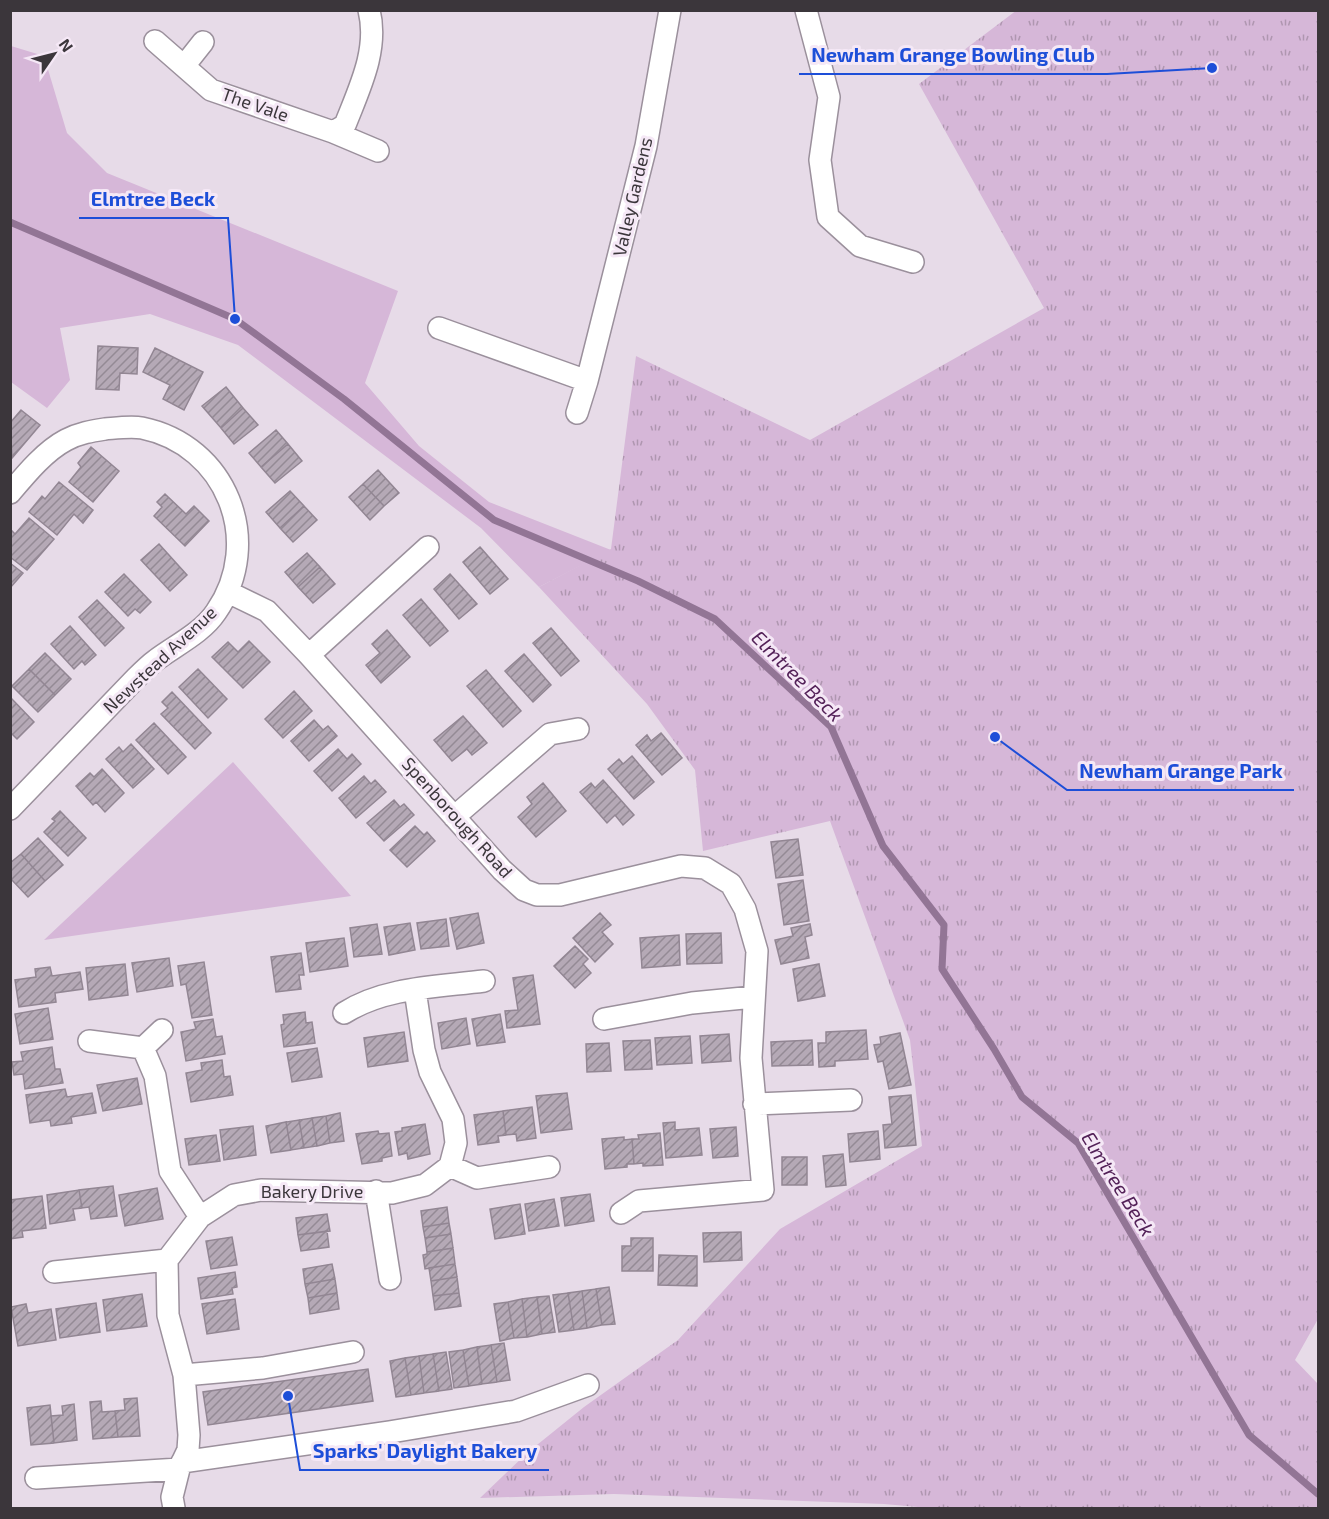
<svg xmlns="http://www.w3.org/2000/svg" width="1329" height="1519" font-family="'Exo 2',sans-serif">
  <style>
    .grass { fill: #d6b7d8 }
    .park { fill: url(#park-tufts) }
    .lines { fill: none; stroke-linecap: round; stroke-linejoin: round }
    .stream { stroke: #927595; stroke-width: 7 }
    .building { fill: url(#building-hatch); stroke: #928693; stroke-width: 1.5 }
    .street-casing { stroke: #9b909c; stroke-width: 24 }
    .street { stroke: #fff; stroke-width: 21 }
    .labels { text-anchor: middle; stroke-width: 6; stroke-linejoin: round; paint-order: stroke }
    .street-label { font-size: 18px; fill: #3b363b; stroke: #f5e8f6 }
    .water-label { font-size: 20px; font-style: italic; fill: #532158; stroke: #f5e8f6 }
    .leader { fill: none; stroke: #1d4ed8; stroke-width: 2 }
    .callout-dot { fill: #1d4ed8; stroke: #f5e8f6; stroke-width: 2 }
    .callout-label { font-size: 20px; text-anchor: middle; font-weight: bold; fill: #1d4ed8; stroke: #f5e8f6; stroke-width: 6; stroke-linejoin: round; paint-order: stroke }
  </style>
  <defs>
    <pattern id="park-tufts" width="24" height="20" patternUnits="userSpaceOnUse" patternTransform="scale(1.5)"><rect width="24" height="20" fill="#d6b7d8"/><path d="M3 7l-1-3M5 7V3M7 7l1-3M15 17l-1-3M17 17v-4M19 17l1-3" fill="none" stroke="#af96b0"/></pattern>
    <pattern id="building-hatch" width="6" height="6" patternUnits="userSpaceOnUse" patternTransform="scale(1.5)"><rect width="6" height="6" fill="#b5a9b6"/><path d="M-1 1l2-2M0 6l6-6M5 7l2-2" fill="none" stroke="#948a95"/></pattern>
  </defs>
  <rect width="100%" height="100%" fill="#e7dbe8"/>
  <!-- grass -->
  <path class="grass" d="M 11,46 L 44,56 L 67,133 L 107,173 L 398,291 L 365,383 L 419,446 L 489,502 L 611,550 L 539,587 L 481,528 L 238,345 L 150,314 L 60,328 L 70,380 L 47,408 L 11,382 Z
    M 233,762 L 351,896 L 44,940 Z"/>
  <!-- park -->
  <path class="park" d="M 1017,10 L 1318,11 L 1318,1319 L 1295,1360 L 1318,1384 L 1318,1508 L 929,1508 L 884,1504 L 614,1494 L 480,1498 L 527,1453 L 584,1407 L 678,1340 L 780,1229 L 922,1146 L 910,1040 L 830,821 L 703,851 L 695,770 L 647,704 L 539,587 L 611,549 L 636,356 L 810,440 L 1044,308 L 919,84 Z"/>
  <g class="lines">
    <!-- stream -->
    <path class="stream" d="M 10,222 L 235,319 L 344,399 L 494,520 L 638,581 L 715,619 L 831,727 L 883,846 L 944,925 L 942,969 L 994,1049 L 1022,1097 L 1078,1143 L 1249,1435 L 1318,1494"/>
  </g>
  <!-- building -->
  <path class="building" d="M 98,346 L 138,348 L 137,374 L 120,373 L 119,390 L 96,389 Z
    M 155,348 L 203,372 L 184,410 L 163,399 L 170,385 L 143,372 Z
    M 226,387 L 243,408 L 221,428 L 202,406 Z
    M 243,408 L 258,425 L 234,444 L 221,428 Z
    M 21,410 L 40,425 L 12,458 L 10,423 Z
    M 276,430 L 288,444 L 261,467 L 249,453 Z
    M 288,444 L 302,461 L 275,483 L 261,467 Z
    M 91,447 L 119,471 L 93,502 L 69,482 L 81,467 L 78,463 Z
    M 378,470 L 399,493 L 384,506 L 363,484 Z
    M 59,482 L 93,510 L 83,523 L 74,514 L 57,535 L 29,512 L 42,496 L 45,499 Z
    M 363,484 L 384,506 L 370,520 L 349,497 Z
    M 290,491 L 304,506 L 280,528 L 266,512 Z
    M 165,494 L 186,514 L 194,506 L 209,521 L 185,546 L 154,516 L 162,507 L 157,502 Z
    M 304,506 L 317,520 L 293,542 L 280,528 Z
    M 29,518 L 54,539 L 27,570 L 10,557 L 10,532 L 12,531 L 15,534 Z
    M 159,544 L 187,575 L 170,591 L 141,560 Z
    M 480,547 L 508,579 L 490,594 L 463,562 Z
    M 307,553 L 320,567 L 298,587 L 285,572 Z
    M 10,563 L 23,573 L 10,588 Z
    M 320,567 L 335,584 L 313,603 L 298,587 Z
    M 124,574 L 151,602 L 140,613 L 135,609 L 128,616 L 105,592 Z
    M 450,574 L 477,604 L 459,619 L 434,589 Z
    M 421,599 L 448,631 L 430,646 L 403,615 Z
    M 97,600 L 124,628 L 105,646 L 79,617 Z
    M 70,626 L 96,655 L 85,665 L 82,661 L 74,669 L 51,644 Z
    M 551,628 L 579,661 L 561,676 L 533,643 Z
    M 387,630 L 410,657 L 381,683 L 366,665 L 380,653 L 372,644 Z
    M 249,641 L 270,662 L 243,688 L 212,657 L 228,642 L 238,652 Z
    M 45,653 L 71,679 L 55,695 L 29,669 Z
    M 524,654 L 551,685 L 533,702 L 505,671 Z
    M 29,669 L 55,695 L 38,712 L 12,686 Z
    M 198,669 L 227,699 L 208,718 L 179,687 Z
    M 486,670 L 521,711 L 503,727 L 467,686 Z
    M 294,691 L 312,711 L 283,738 L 265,719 Z
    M 172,692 L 211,733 L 195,749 L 161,714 L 168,708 L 162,702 Z
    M 11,698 L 34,722 L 17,739 L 10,732 Z
    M 463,716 L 487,743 L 472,755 L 467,749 L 452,761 L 434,740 Z
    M 314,720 L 323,730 L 328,726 L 337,736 L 309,761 L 291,741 Z
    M 154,723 L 186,757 L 168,774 L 136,740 Z
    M 661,733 L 682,758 L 662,775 L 636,745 L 647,735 L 651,741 Z
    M 131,744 L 154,769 L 133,788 L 106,759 L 119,747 L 123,752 Z
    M 338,749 L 347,759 L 352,754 L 361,764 L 332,791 L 314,771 Z
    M 632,756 L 654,782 L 634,799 L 608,769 L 619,759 L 623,764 Z
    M 102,769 L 124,793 L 105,812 L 96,802 L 93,805 L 76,786 L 90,773 L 94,777 Z
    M 364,776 L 371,784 L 375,780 L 386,792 L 356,818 L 339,798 Z
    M 603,780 L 634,815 L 623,825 L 615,815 L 607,823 L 580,792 L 591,783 L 595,788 Z
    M 543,783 L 566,811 L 536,837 L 518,817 L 532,804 L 527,797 Z
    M 394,800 L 400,807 L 404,804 L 414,815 L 384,841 L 367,823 Z
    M 60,811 L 86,838 L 68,856 L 44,832 L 55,821 L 52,819 Z
    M 415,826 L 424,835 L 427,832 L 435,841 L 407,867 L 390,850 Z
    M 38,838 L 63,865 L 45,881 L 21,854 Z
    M 798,839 L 803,875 L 776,878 L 771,842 Z
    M 21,854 L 45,881 L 28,897 L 10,878 L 10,863 Z
    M 803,880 L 809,921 L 784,925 L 778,884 Z
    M 478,913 L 484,943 L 457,949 L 450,918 Z
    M 600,913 L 611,925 L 602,932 L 613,944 L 595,962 L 573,938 Z
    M 446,919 L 449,946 L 421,949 L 417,923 Z
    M 410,923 L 415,950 L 389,955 L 384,927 Z
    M 377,924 L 382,954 L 354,957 L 350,928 Z
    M 810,924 L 812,935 L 805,937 L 809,958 L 781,964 L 775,940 L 793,936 L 791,928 Z
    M 721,933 L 722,963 L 687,964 L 686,934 Z
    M 679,935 L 680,965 L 642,968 L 640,938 Z
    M 344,938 L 348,966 L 310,972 L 306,943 Z
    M 575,946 L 588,959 L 583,964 L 591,973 L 575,988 L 554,966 Z
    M 301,953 L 304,975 L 299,975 L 301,989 L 276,992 L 271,957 Z
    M 169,958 L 173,986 L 137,992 L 132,963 Z
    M 204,962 L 212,1015 L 192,1018 L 186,984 L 181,985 L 178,966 Z
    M 125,964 L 128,995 L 89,1000 L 86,968 Z
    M 819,964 L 825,996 L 798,1001 L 793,969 Z
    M 50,967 L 52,976 L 80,972 L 83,989 L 55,993 L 56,1002 L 19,1007 L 15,980 L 36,977 L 35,969 Z
    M 533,975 L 540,1024 L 507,1028 L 505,1011 L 518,1010 L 513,978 Z
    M 48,1008 L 53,1039 L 20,1044 L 15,1014 Z
    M 305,1012 L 306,1023 L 312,1022 L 315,1043 L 284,1047 L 281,1025 L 284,1024 L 283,1015 Z
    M 500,1014 L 505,1042 L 477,1046 L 472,1019 Z
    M 466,1018 L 470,1044 L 442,1049 L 438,1023 Z
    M 213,1019 L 216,1037 L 222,1036 L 225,1054 L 186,1061 L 181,1032 L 196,1029 L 194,1022 Z
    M 866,1030 L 868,1059 L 835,1061 L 835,1066 L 819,1067 L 818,1043 L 826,1043 L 826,1032 Z
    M 404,1032 L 408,1061 L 368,1067 L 364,1038 Z
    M 900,1033 L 911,1085 L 889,1089 L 883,1061 L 878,1062 L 874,1045 L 881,1044 L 880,1037 Z
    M 729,1034 L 731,1061 L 702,1063 L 700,1036 Z
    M 690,1036 L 692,1063 L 657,1065 L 655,1038 Z
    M 650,1040 L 652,1069 L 625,1070 L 623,1041 Z
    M 812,1040 L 813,1065 L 772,1066 L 771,1042 Z
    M 609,1043 L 611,1071 L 587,1072 L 586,1044 Z
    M 52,1047 L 55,1069 L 60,1069 L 63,1083 L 25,1089 L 23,1074 L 14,1075 L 12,1062 L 23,1061 L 21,1052 Z
    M 317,1048 L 322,1077 L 292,1082 L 287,1053 Z
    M 222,1060 L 224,1077 L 230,1076 L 233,1095 L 191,1102 L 186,1073 L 202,1070 L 201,1063 Z
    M 137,1078 L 142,1104 L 103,1111 L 97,1085 Z
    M 65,1089 L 67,1097 L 92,1093 L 96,1113 L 71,1117 L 72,1123 L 51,1126 L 50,1120 L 30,1123 L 26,1095 Z
    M 567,1093 L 572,1129 L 541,1133 L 536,1096 Z
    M 911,1095 L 916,1145 L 885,1148 L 883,1125 L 892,1124 L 889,1097 Z
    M 532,1107 L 536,1138 L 517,1141 L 516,1134 L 506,1135 L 503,1111 Z
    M 503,1111 L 506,1135 L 498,1136 L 499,1142 L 478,1145 L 474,1115 Z
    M 340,1113 L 344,1141 L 330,1143 L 326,1116 Z
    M 326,1116 L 330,1143 L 317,1146 L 312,1118 Z
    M 312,1118 L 317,1146 L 304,1148 L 299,1120 Z
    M 299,1120 L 304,1148 L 291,1150 L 286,1122 Z
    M 286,1122 L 291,1150 L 271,1153 L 266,1126 Z
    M 675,1122 L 675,1130 L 699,1128 L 702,1155 L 666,1158 L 663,1123 Z
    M 425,1124 L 430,1154 L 408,1159 L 407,1153 L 399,1155 L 395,1132 L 402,1131 L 402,1128 Z
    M 253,1126 L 256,1155 L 224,1160 L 220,1130 Z
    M 736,1127 L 738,1156 L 713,1158 L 710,1129 Z
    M 378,1131 L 379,1134 L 389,1133 L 392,1156 L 382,1158 L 382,1161 L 362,1164 L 356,1134 Z
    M 878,1131 L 880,1159 L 850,1162 L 848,1134 Z
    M 660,1133 L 663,1165 L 643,1166 L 643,1163 L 634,1164 L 632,1139 L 639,1139 L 638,1135 Z
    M 216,1135 L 220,1161 L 189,1165 L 185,1139 Z
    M 624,1137 L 624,1140 L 632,1139 L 634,1164 L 627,1164 L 627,1167 L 605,1169 L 602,1139 Z
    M 843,1154 L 846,1185 L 826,1187 L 823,1156 Z
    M 782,1157 L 807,1157 L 807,1185 L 782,1185 Z
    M 113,1186 L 117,1216 L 91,1219 L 89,1207 L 82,1208 L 79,1190 Z
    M 157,1188 L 163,1219 L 125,1226 L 119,1195 Z
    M 79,1190 L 82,1208 L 73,1209 L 75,1220 L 50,1224 L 47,1195 Z
    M 590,1194 L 594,1221 L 565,1226 L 561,1198 Z
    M 42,1196 L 46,1228 L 22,1231 L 23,1237 L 10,1239 L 10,1200 Z
    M 554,1199 L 559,1226 L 529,1231 L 525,1204 Z
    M 520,1204 L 525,1234 L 495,1239 L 490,1209 Z
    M 447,1207 L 449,1223 L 423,1227 L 421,1211 Z
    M 327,1214 L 330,1231 L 298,1235 L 296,1218 Z
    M 449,1223 L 451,1234 L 425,1238 L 423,1227 Z
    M 327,1231 L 329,1247 L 301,1251 L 298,1235 Z
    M 741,1232 L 742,1260 L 704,1262 L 703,1233 Z
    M 451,1234 L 453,1248 L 427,1252 L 425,1238 Z
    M 232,1237 L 237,1265 L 211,1269 L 206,1241 Z
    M 631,1238 L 653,1238 L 653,1271 L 622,1271 L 622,1246 L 631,1246 Z
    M 453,1248 L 455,1264 L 425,1269 L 423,1255 L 427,1254 L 427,1252 Z
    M 659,1255 L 697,1256 L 697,1286 L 658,1285 Z
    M 332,1264 L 335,1279 L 305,1284 L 303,1269 Z
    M 455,1264 L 457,1277 L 431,1281 L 429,1268 Z
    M 235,1272 L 237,1287 L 232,1288 L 233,1294 L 201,1299 L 198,1278 Z
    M 457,1277 L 459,1293 L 433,1296 L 431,1281 Z
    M 335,1279 L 337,1293 L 308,1298 L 305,1284 Z
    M 609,1287 L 615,1324 L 602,1325 L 596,1289 Z
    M 596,1289 L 602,1325 L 587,1328 L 582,1291 Z
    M 582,1291 L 587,1328 L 574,1330 L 568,1293 Z
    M 337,1293 L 339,1309 L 310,1314 L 308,1298 Z
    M 459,1293 L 461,1306 L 435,1310 L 433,1296 Z
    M 568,1293 L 574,1330 L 559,1332 L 553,1295 Z
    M 142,1294 L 147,1326 L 107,1331 L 103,1300 Z
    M 549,1296 L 555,1332 L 542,1334 L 537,1297 Z
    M 537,1297 L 542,1334 L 527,1337 L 522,1299 Z
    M 235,1299 L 239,1329 L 207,1334 L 202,1304 Z
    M 522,1299 L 527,1337 L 514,1338 L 508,1302 Z
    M 508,1302 L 514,1338 L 500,1341 L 494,1304 Z
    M 96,1303 L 100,1332 L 60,1338 L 56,1309 Z
    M 26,1304 L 28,1313 L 51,1309 L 56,1340 L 18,1346 L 11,1307 Z
    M 504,1343 L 510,1380 L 497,1382 L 491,1345 Z
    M 491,1345 L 497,1382 L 482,1384 L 477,1347 Z
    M 477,1347 L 482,1384 L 469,1386 L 463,1350 Z
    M 463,1350 L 469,1386 L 454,1388 L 449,1352 Z
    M 446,1352 L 452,1389 L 439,1391 L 433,1354 Z
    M 433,1354 L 439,1391 L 424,1393 L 419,1356 Z
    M 419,1356 L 424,1393 L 411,1395 L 405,1358 Z
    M 405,1358 L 411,1395 L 396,1397 L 390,1361 Z
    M 368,1369 L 373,1401 L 208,1425 L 203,1392 Z
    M 137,1398 L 140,1436 L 118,1437 L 115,1411 L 125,1410 L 124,1399 Z
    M 101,1401 L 102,1412 L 115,1411 L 118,1437 L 93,1439 L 90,1402 Z
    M 74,1404 L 77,1440 L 54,1443 L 51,1416 L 63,1415 L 62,1406 Z
    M 50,1405 L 54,1443 L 31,1445 L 27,1408 Z"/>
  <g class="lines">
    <defs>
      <path id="street" d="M 806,10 L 829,97 L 820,160 L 828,217 L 860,246 L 913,262
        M 155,41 L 211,90 L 333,132 L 345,125 C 359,89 379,50 369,10
        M 184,66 L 203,42
        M 333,132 L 378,151
        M 439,328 L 587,381
        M 577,413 L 587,381 L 646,146 L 670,10
        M 10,493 C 26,474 45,451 66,440 C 79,433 92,431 105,429 C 117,428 131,426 142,428 C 226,445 265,541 216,612 C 202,633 176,645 156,660 C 149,665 142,672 136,678 L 10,809
        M 228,592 L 267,611 L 309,655 L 502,870 L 524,890 L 537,895 L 560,895 L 681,866 L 705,868 L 731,884 L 745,909 L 757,951 L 751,1058 L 763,1190 L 639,1201 L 621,1213
        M 309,655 L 428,547
        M 454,817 L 550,734 L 578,729
        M 415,990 L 424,1050 L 430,1072 L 453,1119 L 456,1143 L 450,1166
        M 344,1013 C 385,987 437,987 484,981
        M 604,1019 L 692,1003 L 754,997
        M 89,1041 L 143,1048 L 155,1076 L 170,1171 L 200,1217
        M 143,1048 L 162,1030
        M 754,1104 L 851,1100
        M 376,1191 L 390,1279
        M 54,1272 L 167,1260
        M 184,1375 L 263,1368 L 353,1352
        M 182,1462 L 390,1432 L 516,1411 L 588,1385
        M 36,1478 L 179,1469
        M 174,1508 L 172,1497 L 179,1469 L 188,1450 L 189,1435 L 184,1375 L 168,1315 L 167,1260 L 200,1217 L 234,1195 L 261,1190 L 392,1193 L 425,1185 L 450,1166 L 477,1178 L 549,1167"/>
    </defs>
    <!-- street casing -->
    <use href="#street" class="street-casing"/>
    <!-- street -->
    <use href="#street" class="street"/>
  </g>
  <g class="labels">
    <!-- street labels -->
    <g class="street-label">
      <text transform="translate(255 105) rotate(19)" y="6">The Vale</text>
      <text transform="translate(633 197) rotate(-77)" y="6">Valley Gardens</text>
      <text transform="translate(160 660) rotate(-43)" y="6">Newstead Avenue</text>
      <text transform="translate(457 818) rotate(48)" y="6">Spenborough Road</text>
      <text x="312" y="1198">Bakery Drive</text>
    </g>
    <!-- water labels -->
    <g class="water-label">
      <text transform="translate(797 676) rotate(45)" y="7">Elmtree Beck</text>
      <text transform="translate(1118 1184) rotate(58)" y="7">Elmtree Beck</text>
    </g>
  </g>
  <!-- callouts -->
  <path class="leader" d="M1212 68L1107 74H799M235 319L228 218H79M995 737L1067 790H1294M288 1396L300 1470H549"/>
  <g class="callout-dot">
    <circle cx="1212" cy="68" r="6"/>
    <circle cx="235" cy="319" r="6"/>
    <circle cx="995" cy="737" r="6"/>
    <circle cx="288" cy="1396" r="6"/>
  </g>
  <g class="callout-label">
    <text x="953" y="62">Newham Grange Bowling Club</text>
    <text x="153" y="206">Elmtree Beck</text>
    <text x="1181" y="778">Newham Grange Park</text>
    <text x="425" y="1458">Sparks' Daylight Bakery</text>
  </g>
  <!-- border -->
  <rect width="1329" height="1519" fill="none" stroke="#3b363b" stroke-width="24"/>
  <!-- north arrow -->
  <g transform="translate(54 54) rotate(55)" stroke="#f5e8f6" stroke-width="4.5" paint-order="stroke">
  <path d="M0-4.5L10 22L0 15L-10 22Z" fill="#3b363b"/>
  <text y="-9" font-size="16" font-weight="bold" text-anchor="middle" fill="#3b363b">N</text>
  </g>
</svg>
